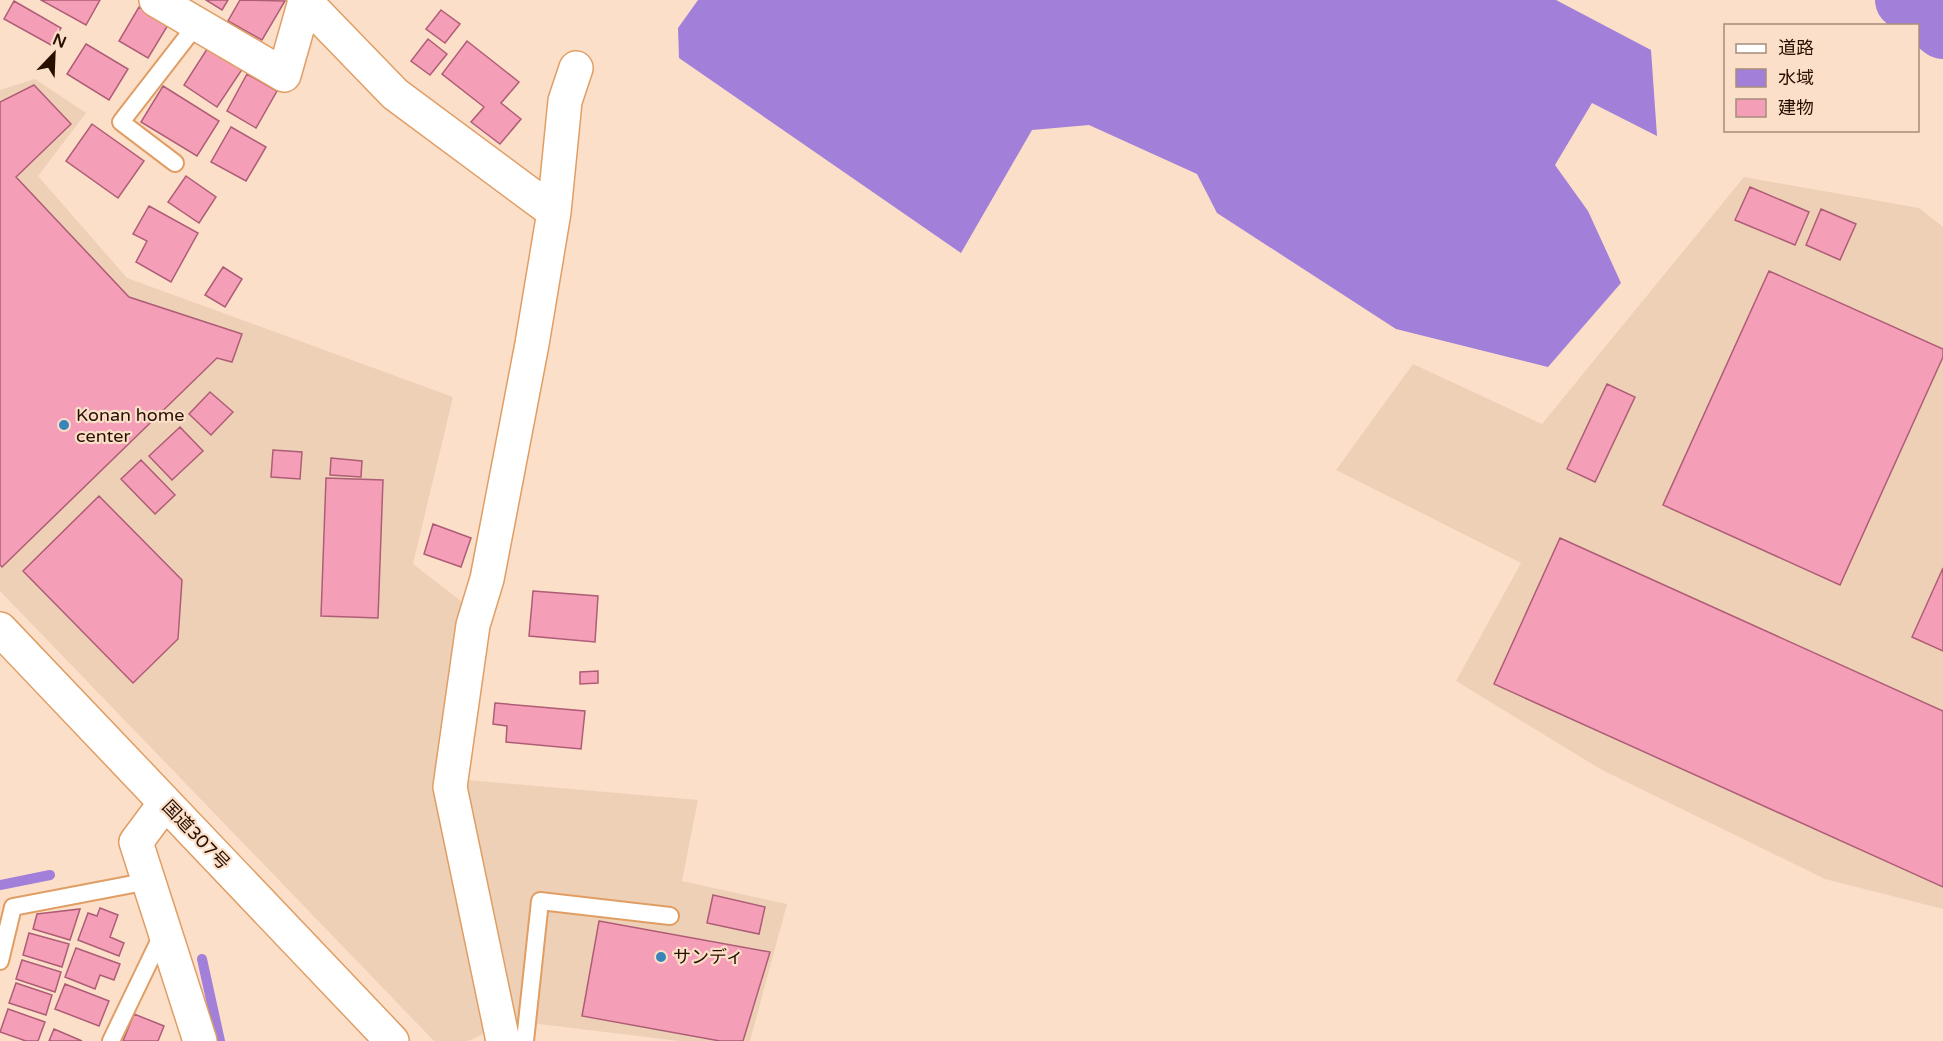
<svg xmlns="http://www.w3.org/2000/svg" width="1943" height="1041" font-family="'Varela Round','Noto Sans JP',sans-serif">
  <style>
    .built { fill: #eed0b7 }
    .water { fill: #a27fd8 }
    .lines { fill: none; stroke-linecap: round; stroke-linejoin: round }
    .stream { stroke: #a27fd8; stroke-width: 10 }
    .river { stroke: #a27fd8; stroke-width: 58 }
    .building { fill: #f59eb7; stroke: #ae5d76; stroke-width: 1.5 }
    .lane-casing { stroke: #e09e65; stroke-width: 20 }
    .street-casing { stroke: #e09e65; stroke-width: 36 }
    .secondary-casing { stroke: #e09e65; stroke-width: 36 }
    .highway-casing { stroke: #e09e65; stroke-width: 36 }
    .lane { stroke: #fff; stroke-width: 16 }
    .street { stroke: #fff; stroke-width: 33 }
    .secondary { stroke: #fff; stroke-width: 33 }
    .highway { stroke: #fff; stroke-width: 33 }
    .poi-dot { fill: #3985b8; stroke: #fbdfc9; stroke-width: 2 }
    .labels { text-anchor: middle; stroke-width: 4.5; stroke-linejoin: round; paint-order: stroke }
    .poi-label { font-size: 18px; fill: #281000; stroke: #fbdfc9; text-anchor: start }
    .street-label { font-size: 18px; fill: #281000; stroke: #fbdfc9 }
  </style>
  <rect width="100%" height="100%" fill="#fbdfc9"/>
  <!-- built -->
  <path class="built" d="M 35,79 L 86,113 L 38,176 L 127,278 L 453,397 L 413,564 L 466,605 L 446,716 L 490,1031 L 468,1041 L 434,1041 L 0,591 L 0,90 Z
    M 1744,177 L 1919,208 L 1943,227 L 1943,909 L 1825,879 L 1602,770 L 1456,681 L 1521,563 L 1336,470 L 1413,364 L 1542,424 Z
    M 467,780 L 698,800 L 682,881 L 787,904 L 750,1041 L 679,1041 L 506,1020 L 469,810 Z"/>
  <!-- water -->
  <path class="water" d="M 698,0 L 1556,0 L 1651,50 L 1657,136 L 1592,103 L 1555,165 L 1588,211 L 1621,283 L 1548,367 L 1396,329 L 1217,213 L 1197,174 L 1089,125 L 1032,130 L 961,253 L 679,58 L 678,28 Z"/>
  <g class="lines">
    <!-- stream -->
    <path class="stream" d="M 0,885 L 50,875
      M 202,959 L 220,1041"/>
    <!-- river -->
    <path class="river" d="M 1904,0 L 1943,30"/>
  </g>
  <!-- building -->
  <path class="building" d="M 41,0 L 100,0 L 86,25 Z
    M 206,0 L 228,0 L 222,10 Z
    M 240,0 L 285,1 L 262,40 L 228,21 Z
    M 14,1 L 61,28 L 51,45 L 4,19 Z
    M 139,7 L 168,25 L 148,58 L 119,41 Z
    M 441,10 L 460,24 L 445,43 L 426,29 Z
    M 428,39 L 447,54 L 430,75 L 411,61 Z
    M 467,41 L 519,82 L 501,103 L 521,119 L 500,144 L 471,122 L 484,107 L 442,74 Z
    M 86,44 L 128,69 L 109,100 L 67,74 Z
    M 209,46 L 243,68 L 217,107 L 184,85 Z
    M 247,74 L 277,91 L 256,128 L 227,111 Z
    M 34,85 L 71,124 L 16,177 L 129,297 L 242,334 L 232,362 L 217,358 L 2,567 L 0,565 L 0,102 Z
    M 163,86 L 219,121 L 197,156 L 141,122 Z
    M 92,124 L 144,161 L 118,198 L 66,161 Z
    M 231,127 L 266,147 L 246,181 L 211,162 Z
    M 186,176 L 216,197 L 199,223 L 168,202 Z
    M 1750,187 L 1809,212 L 1795,245 L 1735,220 Z
    M 149,206 L 198,233 L 171,282 L 136,262 L 147,241 L 133,234 Z
    M 1821,209 L 1856,224 L 1840,260 L 1806,245 Z
    M 223,267 L 242,279 L 225,307 L 205,295 Z
    M 1769,271 L 1943,349 L 1943,357 L 1840,585 L 1663,505 Z
    M 1607,384 L 1635,397 L 1595,482 L 1567,469 Z
    M 210,392 L 233,412 L 211,435 L 189,414 Z
    M 180,427 L 203,451 L 172,480 L 149,456 Z
    M 273,450 L 302,452 L 300,479 L 271,477 Z
    M 331,458 L 362,461 L 361,477 L 330,475 Z
    M 141,460 L 175,495 L 155,514 L 121,479 Z
    M 326,478 L 383,480 L 378,618 L 321,616 Z
    M 99,496 L 182,580 L 178,639 L 133,683 L 23,571 Z
    M 433,524 L 471,538 L 461,567 L 424,554 Z
    M 1560,538 L 1943,711 L 1943,887 L 1494,684 Z
    M 1943,568 L 1943,651 L 1912,637 Z
    M 533,591 L 598,596 L 595,642 L 529,636 Z
    M 598,671 L 598,683 L 580,684 L 580,672 Z
    M 495,703 L 585,711 L 581,749 L 506,742 L 507,726 L 493,724 Z
    M 713,895 L 765,907 L 759,934 L 707,923 Z
    M 100,908 L 118,915 L 110,937 L 124,943 L 119,956 L 78,940 L 88,913 L 97,916 Z
    M 80,909 L 70,940 L 33,929 L 37,914 Z
    M 599,921 L 770,952 L 743,1041 L 720,1041 L 582,1016 Z
    M 29,933 L 69,944 L 62,967 L 23,955 Z
    M 76,948 L 120,964 L 114,980 L 100,975 L 95,989 L 65,977 Z
    M 22,960 L 61,972 L 55,992 L 16,979 Z
    M 16,983 L 52,995 L 46,1015 L 9,1003 Z
    M 65,984 L 109,1001 L 99,1026 L 55,1009 Z
    M 8,1009 L 45,1022 L 38,1041 L 26,1041 L 0,1032 Z
    M 134,1014 L 164,1026 L 158,1041 L 123,1041 Z
    M 54,1029 L 82,1041 L 49,1041 Z"/>
  <g class="lines">
    <defs>
      <path id="lane" d="M 175,163 L 121,122 L 197,24
        M 0,961 L 13,907 L 149,881
        M 111,1041 L 163,933
        M 525,1041 L 540,901 L 670,916"/>
      <path id="street" d="M 156,0 L 284,75 L 305,1
        M 304,0 L 395,94 L 554,212
        M 503,1041 L 450,787 L 473,625 L 487,579 L 532,344 L 554,212 L 565,101 L 576,68"/>
      <path id="secondary" d="M 165,803 L 136,842 L 200,1041"/>
      <path id="highway" d="M 0,629 L 392,1041"/>
    </defs>
    <!-- lane casing -->
    <use href="#lane" class="lane-casing"/>
    <!-- street casing -->
    <use href="#street" class="street-casing"/>
    <!-- secondary casing -->
    <use href="#secondary" class="secondary-casing"/>
    <!-- highway casing -->
    <use href="#highway" class="highway-casing"/>
    <!-- lane -->
    <use href="#lane" class="lane"/>
    <!-- street -->
    <use href="#street" class="street"/>
    <!-- secondary -->
    <use href="#secondary" class="secondary"/>
    <!-- highway -->
    <use href="#highway" class="highway"/>
  </g>
  <!-- markers -->
  <g class="poi-dot">
    <circle cx="64" cy="425" r="6"/>
    <circle cx="661" cy="957" r="6"/>
  </g>
  <g class="labels">
    <!-- poi labels -->
    <g class="poi-label">
      <text x="76" y="421">Konan home<tspan x="76" dy="21">center</tspan></text>
      <text x="673" y="963">サンディ</text>
    </g>
    <!-- street labels -->
    <g class="street-label">
      <text transform="translate(196 835) rotate(46)" y="6">国道307号</text>
    </g>
  </g>
  <!-- legend -->
  <rect x="1724" y="24" width="195" height="108" fill="#fbdfc9" stroke="#a78c79" stroke-width="1.5"/>
  <rect x="1736" y="44" width="30" height="9" fill="#ffffff" stroke="#a78c79" stroke-width="1.5"/>
  <text x="1778" y="54" font-size="18" fill="#281000">道路</text>
  <rect x="1736" y="69" width="30" height="18" fill="#a27fd8" stroke="#a78c79" stroke-width="1.5"/>
  <text x="1778" y="84" font-size="18" fill="#281000">水域</text>
  <rect x="1736" y="99" width="30" height="18" fill="#f59eb7" stroke="#a78c79" stroke-width="1.5"/>
  <text x="1778" y="114" font-size="18" fill="#281000">建物</text>
  <!-- north arrow -->
  <g transform="translate(54 54) rotate(23)" stroke="#fbdfc9" stroke-width="4.5" paint-order="stroke">
  <path d="M0-4.5L10 22L0 15L-10 22Z" fill="#281000"/>
  <text y="-9" font-size="16" font-weight="bold" text-anchor="middle" fill="#281000">N</text>
  </g>
</svg>
